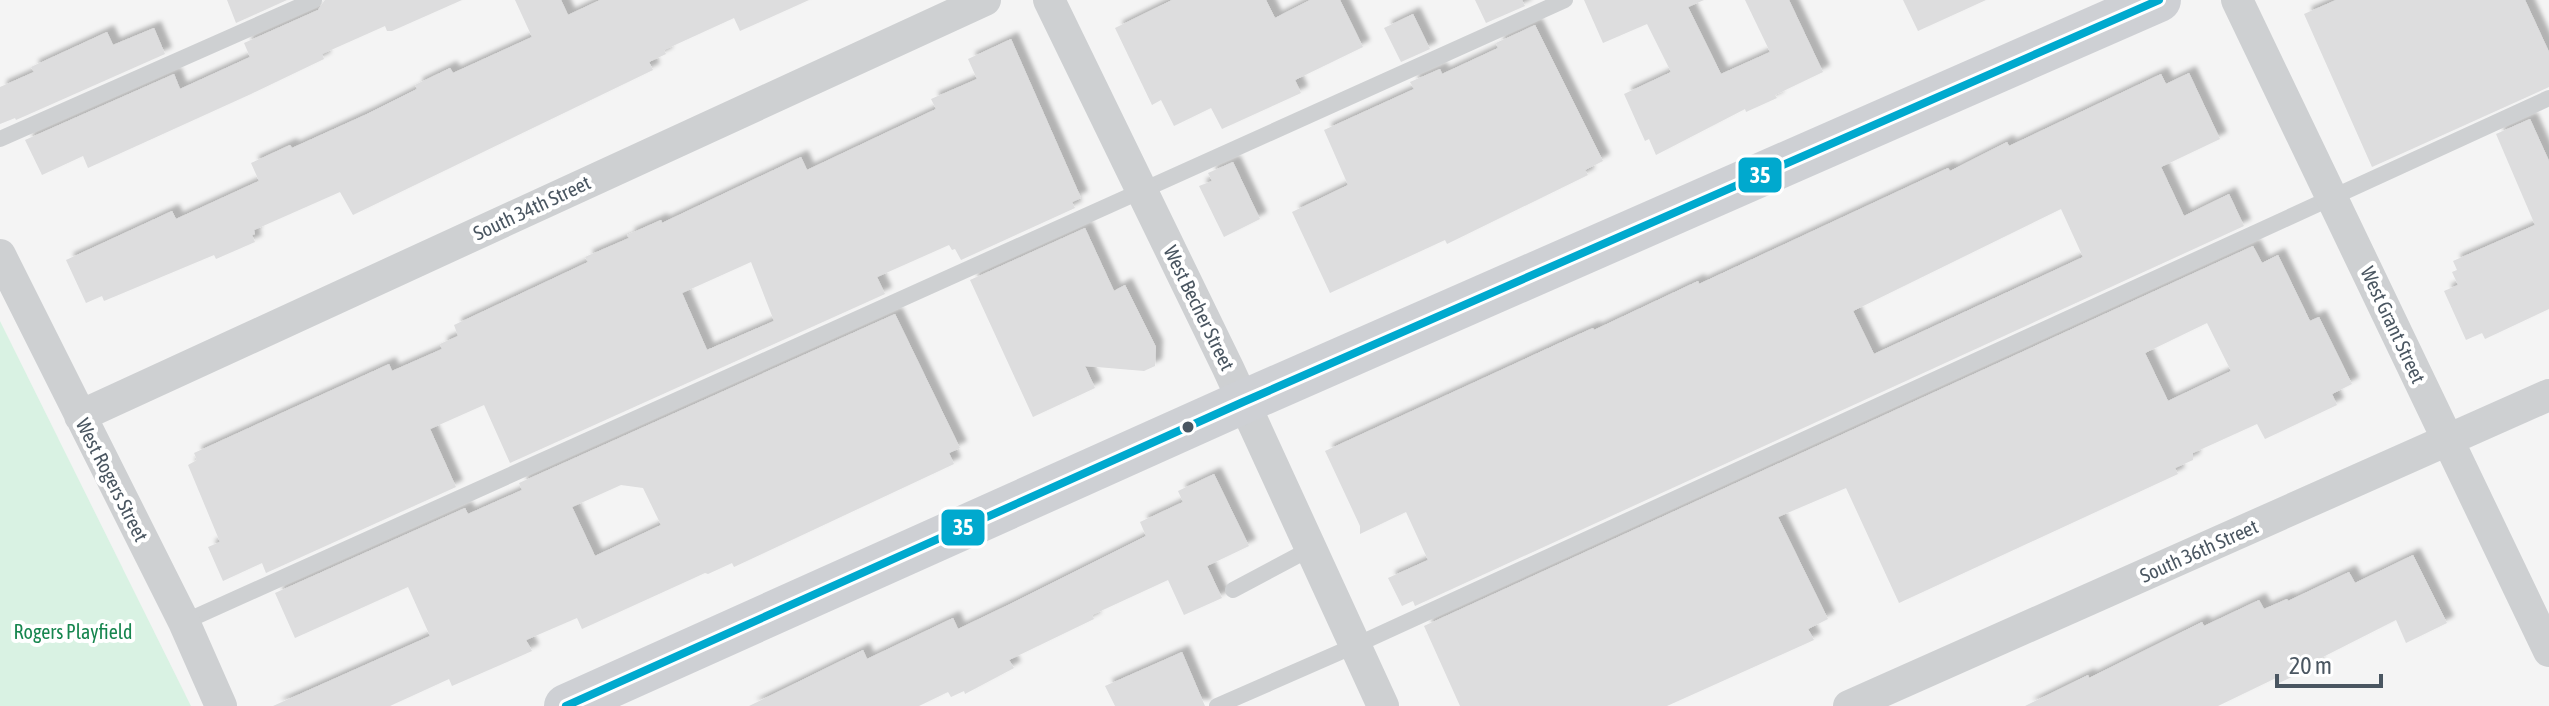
<svg xmlns="http://www.w3.org/2000/svg" width="2549" height="706" font-family="'Asap Condensed',sans-serif">
  <style>
    .green { fill: #d9f2e3 }
    .building { fill: #ddddde; fill-rule: evenodd; filter: url(#shadow) }
    .lines { fill: none; stroke-linecap: round; stroke-linejoin: round }
    .service { stroke: #ced0d2; stroke-width: 16 }
    .minor { stroke: #ced0d2; stroke-width: 32 }
    .secondary { stroke: #ced0d4; stroke-width: 44 }
    .bus-1-casing { stroke: #fff; stroke-width: 14 }
    .bus-1 { stroke: #00a9ce; stroke-width: 8 }
    .bus-dot { fill: #4a5661; stroke: #fff; stroke-width: 3 }
    .labels { text-anchor: middle; stroke-width: 8; stroke-linejoin: round; paint-order: stroke }
    .street-label { font-size: 20px; fill: #4a5661; stroke: #fff }
    .park-label { font-size: 20px; fill: #17864f; stroke: #fff }
    .line-badge { stroke: #fff; stroke-width: 3 }
    .badge-label { font-size: 22px; text-anchor: middle; font-weight: bold; fill: #fff }
  </style>
  <defs>
    <filter id="shadow"><feDropShadow dx="7" dy="-7" stdDeviation="2" flood-color="#0004"/></filter>
  </defs>
  <rect width="100%" height="100%" fill="#f4f4f4"/>
  <!-- green -->
  <path class="green" d="M 0,321 L 191,706 L 0,706 Z"/>
  <!-- building -->
  <path class="building" d="M 227,0 L 287,0 L 236,23 Z
    M 325,0 L 462,0 L 392,31 L 387,31 L 385,26 L 322,54 L 324,59 L 251,94 L 88,168 L 83,156 L 42,175 L 25,140 L 174,74 L 180,89 L 250,57 L 244,43 L 318,10 Z
    M 515,0 L 561,0 L 568,15 L 600,0 L 809,0 L 740,31 L 734,18 L 664,50 L 666,54 L 649,62 L 653,70 L 353,215 L 340,192 L 254,230 L 255,234 L 252,235 L 255,242 L 216,259 L 214,255 L 104,301 L 102,296 L 86,303 L 66,260 L 172,211 L 176,219 L 259,181 L 251,163 L 290,145 L 292,148 L 367,114 L 417,89 L 415,85 L 450,68 L 453,73 L 532,37 Z
    M 1172,0 L 1266,0 L 1275,18 L 1310,0 L 1340,0 L 1363,47 L 1295,80 L 1301,93 L 1222,129 L 1211,108 L 1174,126 L 1161,100 L 1152,105 L 1115,28 Z
    M 1475,0 L 1522,0 L 1525,6 L 1486,23 Z
    M 1584,0 L 1704,0 L 1688,7 L 1721,74 L 1770,52 L 1745,0 L 1789,0 L 1823,72 L 1775,95 L 1777,98 L 1746,112 L 1745,109 L 1656,155 L 1649,139 L 1645,141 L 1624,94 L 1671,72 L 1647,24 L 1603,43 Z
    M 1903,0 L 1986,0 L 1918,31 Z
    M 2336,0 L 2525,0 L 2549,52 L 2549,87 L 2372,167 L 2304,14 Z
    M 1413,14 L 1430,49 L 1401,62 L 1384,28 Z
    M 1535,25 L 1603,161 L 1585,170 L 1588,175 L 1447,244 L 1445,240 L 1330,293 L 1292,212 L 1348,185 L 1324,130 L 1414,89 L 1410,82 L 1440,69 L 1442,74 L 1498,48 L 1496,43 Z
    M 154,28 L 165,54 L 16,120 L 15,118 L 0,124 L 0,87 L 34,72 L 31,67 L 107,32 L 113,45 Z
    M 1011,39 L 1081,198 L 1072,202 L 1075,208 L 961,260 L 955,249 L 952,250 L 949,245 L 877,277 L 885,294 L 510,463 L 484,405 L 430,429 L 456,487 L 266,573 L 262,563 L 223,581 L 208,547 L 220,542 L 188,465 L 197,460 L 194,453 L 389,364 L 392,371 L 442,349 L 440,344 L 458,336 L 454,325 L 588,262 L 585,257 L 629,238 L 627,235 L 661,220 L 662,223 L 801,157 L 807,170 L 936,109 L 931,99 L 977,79 L 968,59 ZM 751,262 L 774,321 L 707,350 L 682,293 Z
    M 2189,73 L 2220,139 L 2161,167 L 2184,216 L 2229,194 L 2244,226 L 1415,606 L 1413,601 L 1402,606 L 1388,578 L 1428,560 L 1406,512 L 1360,534 L 1360,526 L 1325,451 L 1566,340 L 1593,328 L 1594,330 L 1698,281 L 1699,284 L 1948,168 L 1950,171 L 2007,142 L 2009,146 L 2161,74 L 2166,84 ZM 2061,209 L 2083,257 L 1874,354 L 1853,311 Z
    M 2530,119 L 2549,161 L 2549,309 L 2485,339 L 2482,333 L 2466,340 L 2444,291 L 2458,285 L 2452,272 L 2457,270 L 2453,261 L 2535,225 L 2496,134 Z
    M 1233,162 L 1260,219 L 1224,237 L 1199,186 L 1212,181 L 1208,173 Z
    M 1085,228 L 1114,291 L 1125,285 L 1156,347 L 1155,366 L 1144,371 L 1085,366 L 1095,388 L 1033,417 L 970,280 Z
    M 2253,246 L 2262,263 L 2278,255 L 2310,321 L 2319,317 L 2352,384 L 2332,394 L 2337,405 L 2265,439 L 2257,424 L 2193,453 L 2193,460 L 2175,468 L 2178,474 L 1899,603 L 1846,488 L 1778,517 L 1828,619 L 1808,629 L 1814,640 L 1667,706 L 1460,706 L 1424,626 ZM 2207,323 L 2231,371 L 2168,401 L 2145,353 Z
    M 895,314 L 960,448 L 949,453 L 954,464 L 734,567 L 732,563 L 708,574 L 705,573 L 582,629 L 577,618 L 526,640 L 532,651 L 452,686 L 449,679 L 390,706 L 273,706 L 430,636 L 408,587 L 295,638 L 275,593 L 465,508 L 468,514 L 522,490 L 519,483 ZM 621,485 L 643,488 L 661,525 L 595,556 L 572,507 Z
    M 1214,474 L 1249,546 L 1207,566 L 1222,598 L 1184,615 L 1168,580 L 1092,615 L 1094,619 L 1009,660 L 1014,668 L 965,694 L 964,691 L 951,697 L 948,692 L 919,706 L 749,706 L 863,650 L 867,659 L 953,618 L 958,629 L 1008,605 L 1146,536 L 1140,522 L 1183,502 L 1178,491 Z
    M 2413,555 L 2447,623 L 2406,643 L 2396,620 L 2315,661 L 2317,665 L 2279,683 L 2276,678 L 2218,706 L 2025,706 L 2088,675 L 2089,678 L 2202,622 L 2204,626 L 2259,600 L 2264,609 L 2287,599 L 2288,601 L 2349,572 L 2355,583 Z
    M 1182,652 L 1205,706 L 1115,706 L 1105,686 Z"/>
  <g class="lines">
    <!-- service -->
    <path class="service" d="M 0,139 L 314,0
      M 1233,590 L 1310,549
      M 184,622 L 1565,0
      M 1217,706 L 1354,646 L 2549,98"/>
    <!-- minor -->
    <path class="minor" d="M 1049,0 L 1228,368 L 1383,706
      M 2237,0 L 2549,651
      M 0,255 L 184,622 L 221,706
      M 80,416 L 985,0
      M 1849,706 L 2549,395"/>
    <!-- secondary -->
    <path class="secondary" d="M 566,706 L 1243,402 L 2159,0"/>
    <defs>
      <path id="bus-1" d="M 566,706 L 1243,402 L 2159,0"/>
    </defs>
    <!-- bus-1 casing -->
    <use href="#bus-1" class="bus-1-casing"/>
    <!-- bus-1 -->
    <use href="#bus-1" class="bus-1"/>
  </g>
  <!-- markers -->
  <circle class="bus-dot" cx="1188" cy="427" r="7"/>
  <g class="labels">
    <!-- street labels -->
    <g class="street-label">
      <text transform="translate(532 208) rotate(-25)" y="7">South 34th Street</text>
      <text transform="translate(1199 308) rotate(64)" y="7">West Becher Street</text>
      <text transform="translate(2393 325) rotate(65)" y="7">West Grant Street</text>
      <text transform="translate(112 480) rotate(63)" y="7">West Rogers Street</text>
      <text transform="translate(2199 551) rotate(-24)" y="7">South 36th Street</text>
    </g>
    <!-- park labels -->
    <g class="park-label">
      <text x="73" y="639">Rogers Playfield</text>
    </g>
  </g>
  <g class="line-badge">
    <rect x="1737" y="156" width="46" height="38" rx="8" fill="#00a9ce"/>
    <rect x="940" y="508" width="46" height="39" rx="8" fill="#00a9ce"/>
  </g>
  <g class="badge-label">
    <text x="1760" y="183">35</text>
    <text x="963" y="535">35</text>
  </g>
  <!-- scale -->
  <path d="M2277 674v12h104v-12" fill="none" stroke="#4a5661" stroke-width="4"/>
  <text x="2289" y="674" font-size="24" fill="#4a5661" stroke="#ffffff" stroke-width="6" paint-order="stroke">20 m</text>
</svg>
